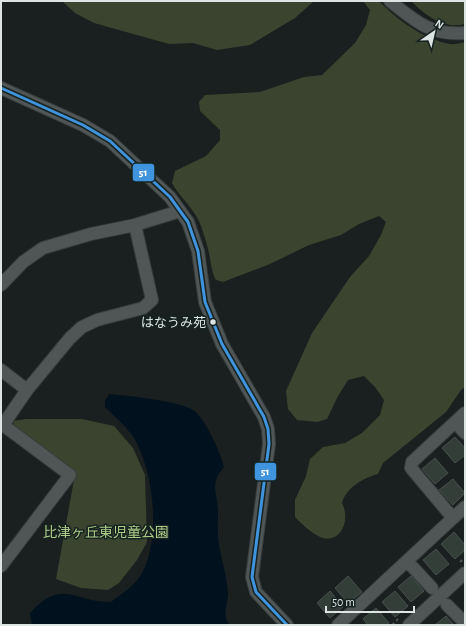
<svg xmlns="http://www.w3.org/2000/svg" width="466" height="626" font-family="'Alegreya Sans','Noto Sans JP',sans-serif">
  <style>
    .green { fill: #3a442f }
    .water { fill: #02111e }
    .building { fill: #333e39; stroke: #494f4d }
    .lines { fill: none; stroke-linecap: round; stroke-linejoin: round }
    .minor-casing { stroke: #373d3c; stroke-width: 14 }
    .path { stroke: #4f5352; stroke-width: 2; stroke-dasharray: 3 3; stroke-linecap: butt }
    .minor { stroke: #4f5655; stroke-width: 12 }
    .bus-1-casing { stroke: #162321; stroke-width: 6 }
    .bus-1 { stroke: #4094de; stroke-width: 3 }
    .bus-dot { fill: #dde5e4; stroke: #162321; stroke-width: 1.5 }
    .labels { text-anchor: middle; stroke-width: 3; stroke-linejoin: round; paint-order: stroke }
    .bus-label { font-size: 13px; fill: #dde5e4; stroke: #162321; text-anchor: end }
    .park-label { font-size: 14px; fill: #aecb87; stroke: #162321 }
    .line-badge { stroke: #162321; stroke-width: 1.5 }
    .badge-label { font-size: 11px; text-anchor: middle; font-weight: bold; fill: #fff }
  </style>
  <rect width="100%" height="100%" fill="#19201f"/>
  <!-- green -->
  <path class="green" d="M 62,1 L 314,1 L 295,18 L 250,45 L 217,50 L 193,43 L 169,44 L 94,23 L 75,13 Z
    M 363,1 L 379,1 C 396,19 425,40 450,44 C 454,45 460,43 465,42 L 465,387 L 461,390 L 446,412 L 383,463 L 378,474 C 363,478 346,488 342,503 C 351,519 341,545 320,537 C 310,532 303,525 295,517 L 295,500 L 306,476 L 310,459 L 323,447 L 345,443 L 362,433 L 380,415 L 384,400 L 375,387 L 364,376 L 348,380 L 338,396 L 327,419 L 317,422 L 297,420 L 288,409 L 286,391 L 312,333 L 350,277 L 369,256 L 381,235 L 386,222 L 379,216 L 359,224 L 341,235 L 309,245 L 270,264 L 223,282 L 216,280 C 211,271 211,262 209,253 C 207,244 204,235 201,226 C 195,209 180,198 172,183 L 175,171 L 206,156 L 220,140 L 220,130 L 200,111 L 199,102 L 205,95 L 260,92 L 304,77 L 322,75 L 355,43 L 366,25 L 370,10 Z
    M 411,1 L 465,1 L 465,24 C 444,30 425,15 411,1 Z
    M 26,419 L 82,419 L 114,426 L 133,448 L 145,475 L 147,542 L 137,560 L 119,583 L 108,590 L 81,588 L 56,579 L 75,474 L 14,427 L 13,421 Z"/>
  <!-- water -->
  <path class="water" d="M 109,394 C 128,396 184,401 196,412 C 206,422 221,453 224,467 C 219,473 216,477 215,486 C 215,494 218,502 218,510 C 218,524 217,537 220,550 C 223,565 227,578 228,593 C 228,605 221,615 230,625 L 32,625 L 30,613 C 63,577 74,603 111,602 C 121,594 136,585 142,573 C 161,538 154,472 134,438 C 126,426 115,417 105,407 L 105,401 Z"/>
  <!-- building -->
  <path class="building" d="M 455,437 L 465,448 L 465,455 L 455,463 L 442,448 Z
    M 435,458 L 448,473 L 435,484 L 422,469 Z
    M 453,479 L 465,493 L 453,505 L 439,490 Z
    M 454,532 L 465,545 L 465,550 L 455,559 L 441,544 Z
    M 436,549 L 449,564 L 436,575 L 423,560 Z
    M 348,576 L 362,592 L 348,603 L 335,588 Z
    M 411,576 L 424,591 L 411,602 L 398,587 Z
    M 330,591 L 343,607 L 330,618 L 317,603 Z
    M 395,591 L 408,606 L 395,617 L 382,602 Z
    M 376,608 L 389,623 L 386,625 L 368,625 L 363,619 Z
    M 446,616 L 454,625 L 435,625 Z"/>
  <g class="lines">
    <defs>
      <path id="minor" d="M 390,1 C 415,21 431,36 465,33
        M 1,88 L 83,125 L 110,141 L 170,197 L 188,222 L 198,251 L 205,302 L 222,344 L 264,417 L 268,429 L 269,444 L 252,577 L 256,592 L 287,625
        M 1,285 L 23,262 L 43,248 L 91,234 L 135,225 L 180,211
        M 1,370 L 27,390
        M 455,422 L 465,433
        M 453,518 L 465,507
        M 407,561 L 432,588
        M 1,566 L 70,475 L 3,425 L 27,390 L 70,338 L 82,327 L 97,320 L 143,308 L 152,300 L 135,225
        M 447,605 L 465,623
        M 338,625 L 453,518 L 411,468 L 412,462 L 465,413
        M 409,625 L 465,573"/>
    </defs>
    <!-- minor casing -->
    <use href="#minor" class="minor-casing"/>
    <!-- path -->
    <path class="path" d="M 460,562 L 465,558
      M 392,625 L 398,619"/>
    <!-- minor -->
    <use href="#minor" class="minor"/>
    <defs>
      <path id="bus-1" d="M 1,88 L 83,125 L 110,141 L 170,197 L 188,222 L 198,251 L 205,302 L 222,344 L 264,417 L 268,429 L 269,444 L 252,577 L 256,592 L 287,625"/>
    </defs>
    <!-- bus-1 casing -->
    <use href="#bus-1" class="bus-1-casing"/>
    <!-- bus-1 -->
    <use href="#bus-1" class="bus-1"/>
  </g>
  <!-- markers -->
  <circle class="bus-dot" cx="213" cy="322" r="3.5"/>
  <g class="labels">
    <!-- bus labels -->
    <g class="bus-label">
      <text x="206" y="327">はなうみ苑</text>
    </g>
    <!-- park labels -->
    <g class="park-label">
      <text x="106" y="537">比津ヶ丘東児童公園</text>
    </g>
  </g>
  <g class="line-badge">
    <rect x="132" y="163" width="23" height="19" rx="4" fill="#4094de"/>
    <rect x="254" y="462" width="23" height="19" rx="4" fill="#4094de"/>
  </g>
  <g class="badge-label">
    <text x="143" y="176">51</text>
    <text x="265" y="475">51</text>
  </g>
  <!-- border -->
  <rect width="466" height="626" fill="none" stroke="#dde5e4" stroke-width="4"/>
  <!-- north arrow -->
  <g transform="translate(434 32) rotate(34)" stroke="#162321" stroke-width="3" paint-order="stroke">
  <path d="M0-3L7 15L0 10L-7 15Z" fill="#dde5e4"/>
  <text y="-6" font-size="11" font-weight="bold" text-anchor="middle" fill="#dde5e4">N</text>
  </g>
  <!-- scale -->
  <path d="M326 606v6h88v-6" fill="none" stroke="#dde5e4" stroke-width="2"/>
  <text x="332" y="606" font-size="12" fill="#dde5e4" stroke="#162321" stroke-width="3" paint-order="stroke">50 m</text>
</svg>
